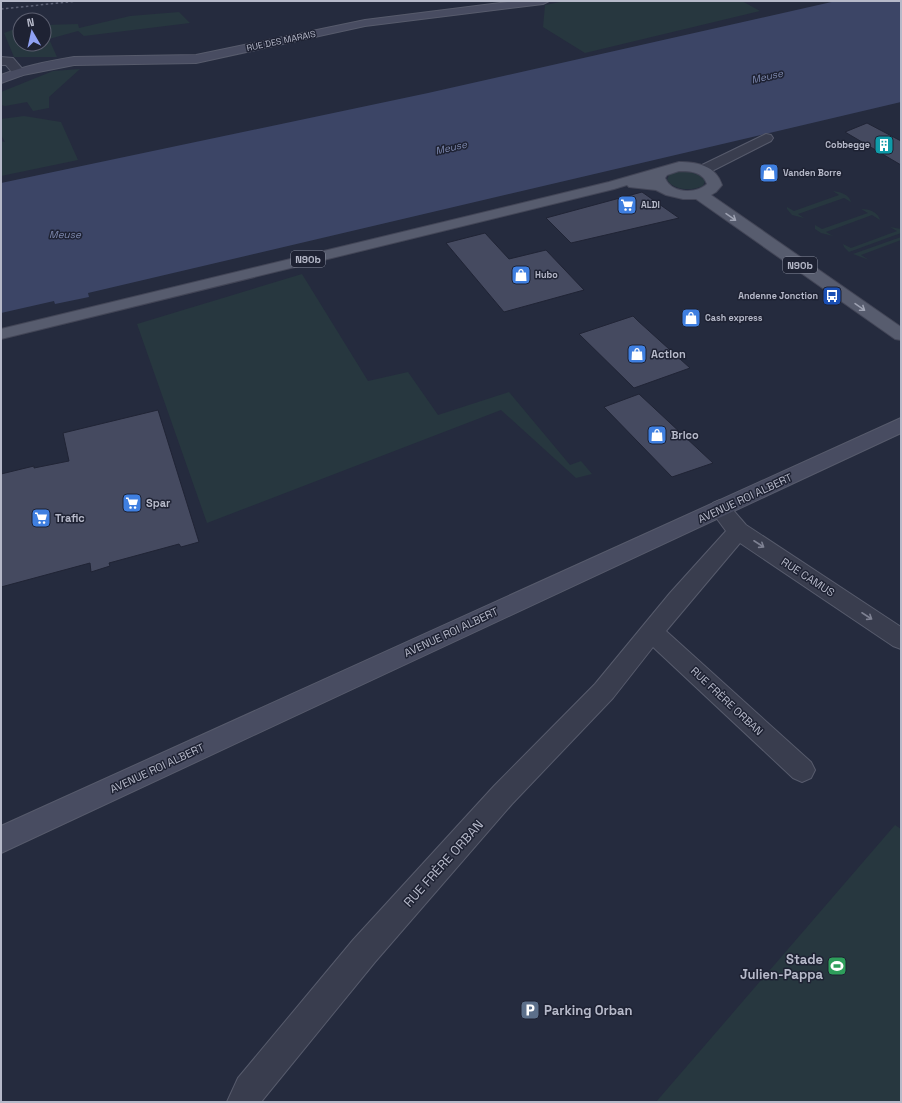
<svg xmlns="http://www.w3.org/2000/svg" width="902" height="1103" font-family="'Space Grotesk',sans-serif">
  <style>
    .green { fill: #27373f }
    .water { fill: #3c4566 }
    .building { fill: #454a60; stroke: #202435 }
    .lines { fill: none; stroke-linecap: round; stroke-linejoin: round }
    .minor-casing { stroke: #575b6c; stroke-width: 2 }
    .tertiary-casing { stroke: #575b6c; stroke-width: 2 }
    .secondary-casing { stroke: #575b6c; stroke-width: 2 }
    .primary-casing { stroke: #434657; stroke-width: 2 }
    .minor { fill: #393d4e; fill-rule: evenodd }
    .tertiary { fill: #393d4e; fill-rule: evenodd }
    .secondary { fill: #484c61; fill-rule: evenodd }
    .primary { fill: #575c6e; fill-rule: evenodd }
    .rail { stroke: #5c6175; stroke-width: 1.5; stroke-dasharray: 2.5 2.5; stroke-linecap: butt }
    .oneway { stroke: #9ea2b2 }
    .oneway2 { stroke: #7e8192 }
    .labels { text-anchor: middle; stroke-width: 3; stroke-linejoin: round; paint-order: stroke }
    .far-street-label { font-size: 9px; fill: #b6b9c9; stroke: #1e2233 }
    .far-poi-label { font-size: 9px; font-weight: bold; fill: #b6b9c9; stroke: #1e2233; text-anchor: start }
    .far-water-label { font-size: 10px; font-style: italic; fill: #7e89af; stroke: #1e2233 }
    .shield { fill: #1e2233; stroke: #888c9c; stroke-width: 1 }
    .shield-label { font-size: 10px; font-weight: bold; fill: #b6b9c9 }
    .poi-label { font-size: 11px; font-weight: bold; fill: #b6b9c9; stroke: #1e2233; text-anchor: start }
    .street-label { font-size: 11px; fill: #b6b9c9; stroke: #1e2233 }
    .near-street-label { font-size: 13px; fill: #b6b9c9; stroke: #1e2233 }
    .near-poi-label { font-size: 13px; font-weight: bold; fill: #b6b9c9; stroke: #1e2233; text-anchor: end }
  </style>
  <rect width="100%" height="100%" fill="#252b3e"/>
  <!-- green -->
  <path class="green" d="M 565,1 L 742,1 L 760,11 L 585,53 L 543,27 L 545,5 Z
    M 179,12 L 190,23 L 84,36 L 78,31 L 49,39 L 57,57 L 14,57 L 4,33 L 20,27 L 20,44 L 44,44 L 44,25 L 78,24 L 79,28 L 130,16 Z
    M 80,69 L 49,97 L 49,108 L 33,111 L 27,102 L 5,106 L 1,105 L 1,92 L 53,71 Z
    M 24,116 L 61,122 L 78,160 L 1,176 L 1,141 L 5,142 L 1,135 L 1,119 Z
    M 685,171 C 693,173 700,174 705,181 L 703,186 C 692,191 675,191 667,180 L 669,175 L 676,172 Z
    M 833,191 C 840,192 849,194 851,202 L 844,198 L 798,214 L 804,218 L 792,215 L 787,209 L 787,207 L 794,211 L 839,195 Z
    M 861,209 C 869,209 878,212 880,220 L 872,215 L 826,232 L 833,236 L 821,233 L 815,229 L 815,225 L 822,229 L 868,213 Z
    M 890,227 L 901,229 L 901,233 L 849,252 L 844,247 L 843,244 L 851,248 L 897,231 Z
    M 901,237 L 901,240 L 861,255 L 869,260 L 853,254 Z
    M 302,274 L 368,381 L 408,372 L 438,415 L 509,392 L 570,465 L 581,461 L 592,474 L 576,478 L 501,410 L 207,523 L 137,324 Z
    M 895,825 L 901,829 L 901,1102 L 656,1102 Z"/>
  <!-- water -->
  <path class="water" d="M 836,1 L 901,1 L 901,102 L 88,293 L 89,297 L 55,304 L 54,301 L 1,313 L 1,183 L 428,93 Z"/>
  <!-- building -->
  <path class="building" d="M 867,123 L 901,141 L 901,165 L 845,132 Z
    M 642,192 L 679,218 L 571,243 L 546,218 Z
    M 485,233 L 509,259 L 546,250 L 584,290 L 504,312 L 446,243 Z
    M 633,316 L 638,321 L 690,368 L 634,388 L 579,334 Z
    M 639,394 L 713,463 L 672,477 L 604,407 Z
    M 158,410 L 199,542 L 181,547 L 179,544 L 109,563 L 110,566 L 91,572 L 90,563 L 1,587 L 1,474 L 34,466 L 34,468 L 69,461 L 63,433 Z"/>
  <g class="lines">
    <defs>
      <path id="minor" d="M 766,134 L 771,135 L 773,138 L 771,141 L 708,173 L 703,174 L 698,173 L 696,170 L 698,167 Z
        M 720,500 L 727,503 L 746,525 L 901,627 L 901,649 L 893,646 L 740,543 L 666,631 L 811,762 L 815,770 L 811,778 L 802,782 L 793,778 L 653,647 L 613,698 L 512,804 L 375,962 L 261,1102 L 227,1102 L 238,1078 L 353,940 L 494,786 L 595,684 L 670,593 L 726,531 L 709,508 L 713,503 Z"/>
      <path id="tertiary" d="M 1,57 L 13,58 L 25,72 L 23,75 C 14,77 11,71 6,65 L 1,65 Z"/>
      <path id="secondary" d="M 516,1 L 549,1 L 543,4 L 365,26 L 196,63 L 74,65 L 23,75 L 1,83 L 1,75 C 24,66 49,61 74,57 L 196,55 L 365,20 Z
        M 901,418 L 901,433 L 1,853 L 1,826 Z"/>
      <path id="primary" d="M 679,162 C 698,162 716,166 722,185 L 716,192 L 711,195 L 901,327 L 901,340 L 895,339 L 696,199 L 683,199 L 666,195 L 656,190 L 629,187 L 627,185 L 614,189 L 1,339 L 1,329 L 609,182 ZM 679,171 C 691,171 703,172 707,184 C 695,195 671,193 665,178 L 667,175 Z"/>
    </defs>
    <!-- minor casing -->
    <use href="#minor" class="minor-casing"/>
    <!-- tertiary casing -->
    <use href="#tertiary" class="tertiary-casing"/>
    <!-- secondary casing -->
    <use href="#secondary" class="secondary-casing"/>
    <!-- primary casing -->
    <use href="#primary" class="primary-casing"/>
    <!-- minor -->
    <use href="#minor" class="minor"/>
    <!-- tertiary -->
    <use href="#tertiary" class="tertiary"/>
    <!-- secondary -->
    <use href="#secondary" class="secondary"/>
    <!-- primary -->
    <use href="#primary" class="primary"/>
    <!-- rail -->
    <path class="rail" d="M 1,9 L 78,1"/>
  </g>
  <!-- one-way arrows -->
  <defs><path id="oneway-shaft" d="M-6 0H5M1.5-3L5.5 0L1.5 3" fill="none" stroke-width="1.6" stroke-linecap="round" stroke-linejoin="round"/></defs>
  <g class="oneway">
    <use href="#oneway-shaft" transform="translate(731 217) rotate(35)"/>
    <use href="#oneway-shaft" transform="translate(860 307) rotate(35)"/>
  </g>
  <g class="oneway2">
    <use href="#oneway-shaft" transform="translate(759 544) rotate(33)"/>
    <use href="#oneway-shaft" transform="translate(867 616) rotate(33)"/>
  </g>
  <!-- icons -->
  <defs>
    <symbol id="building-square" viewBox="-11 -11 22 22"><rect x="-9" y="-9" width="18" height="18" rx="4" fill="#0f9aa8" stroke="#1e2233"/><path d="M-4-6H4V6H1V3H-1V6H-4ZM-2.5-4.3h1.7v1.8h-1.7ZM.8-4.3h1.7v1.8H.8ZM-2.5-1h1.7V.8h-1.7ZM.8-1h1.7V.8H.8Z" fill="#fff"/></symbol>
    <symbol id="shop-square" viewBox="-11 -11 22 22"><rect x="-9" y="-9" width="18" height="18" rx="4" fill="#3f7fe0" stroke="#1e2233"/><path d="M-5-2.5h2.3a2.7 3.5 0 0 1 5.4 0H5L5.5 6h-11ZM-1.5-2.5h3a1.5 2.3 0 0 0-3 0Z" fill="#fff"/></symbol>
    <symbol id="supermarket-square" viewBox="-11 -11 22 22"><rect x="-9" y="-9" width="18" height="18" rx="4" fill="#3f7fe0" stroke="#1e2233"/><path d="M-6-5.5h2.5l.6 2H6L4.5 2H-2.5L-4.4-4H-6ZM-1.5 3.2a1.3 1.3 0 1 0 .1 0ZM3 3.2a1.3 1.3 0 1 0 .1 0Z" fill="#fff"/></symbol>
    <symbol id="bus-square" viewBox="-11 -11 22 22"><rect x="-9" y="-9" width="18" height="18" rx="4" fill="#1a4fb4" stroke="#1e2233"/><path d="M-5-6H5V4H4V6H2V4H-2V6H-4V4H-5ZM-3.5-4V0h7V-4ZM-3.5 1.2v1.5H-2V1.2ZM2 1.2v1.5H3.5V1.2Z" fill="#fff"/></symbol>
    <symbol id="stadium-square" viewBox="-11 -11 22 22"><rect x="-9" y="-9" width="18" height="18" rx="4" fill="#2e9e5b" stroke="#1e2233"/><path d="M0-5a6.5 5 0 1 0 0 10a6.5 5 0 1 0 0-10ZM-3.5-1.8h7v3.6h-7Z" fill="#fff"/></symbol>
    <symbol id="parking-square" viewBox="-11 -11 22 22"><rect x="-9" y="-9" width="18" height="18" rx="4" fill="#5c6f8a" stroke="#1e2233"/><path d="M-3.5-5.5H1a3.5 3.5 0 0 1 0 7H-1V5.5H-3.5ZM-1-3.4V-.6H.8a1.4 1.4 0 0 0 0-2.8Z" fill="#fff"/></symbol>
  </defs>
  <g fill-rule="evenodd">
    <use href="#building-square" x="873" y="134" width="22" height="22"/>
    <use href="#shop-square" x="758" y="162" width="22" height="22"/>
    <use href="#supermarket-square" x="616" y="194" width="22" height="22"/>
    <use href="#shop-square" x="510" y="264" width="22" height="22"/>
    <use href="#bus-square" x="821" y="285" width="22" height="22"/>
    <use href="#shop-square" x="680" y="307" width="22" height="22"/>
    <use href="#shop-square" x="626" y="343" width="22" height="22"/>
    <use href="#shop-square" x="646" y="424" width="22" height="22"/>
    <use href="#supermarket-square" x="121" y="492" width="22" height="22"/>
    <use href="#supermarket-square" x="30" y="507" width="22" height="22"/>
    <use href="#stadium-square" x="826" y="955" width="22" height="22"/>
    <use href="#parking-square" x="519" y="999" width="22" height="22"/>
  </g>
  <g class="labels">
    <!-- far-street labels -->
    <g class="far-street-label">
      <text transform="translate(281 41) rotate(-12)" y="3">RUE DES MARAIS</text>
    </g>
    <!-- far-poi labels -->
    <g class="far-poi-label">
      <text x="870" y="148" text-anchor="end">Cobbegge</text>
      <text x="783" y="176">Vanden Borre</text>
      <text x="641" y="208">ALDI</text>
      <text x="535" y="278">Hubo</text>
      <text x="818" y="299" text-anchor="end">Andenne Jonction</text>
      <text x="705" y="321">Cash express</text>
    </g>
    <!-- far-water labels -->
    <g class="far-water-label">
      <text transform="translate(767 76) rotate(-13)" y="4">Meuse</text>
      <text transform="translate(451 147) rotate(-13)" y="4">Meuse</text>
      <text x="65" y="238">Meuse</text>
    </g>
    <!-- shield labels -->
    <g class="shield">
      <rect x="291" y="251" width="34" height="16" rx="3"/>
      <rect x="783" y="257" width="34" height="16" rx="3"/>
    </g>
    <g class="shield-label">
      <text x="308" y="263">N90b</text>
      <text x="800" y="269">N90b</text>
    </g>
    <!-- poi labels -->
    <g class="poi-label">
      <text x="651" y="358">Action</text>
      <text x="671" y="439">Brico</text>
      <text x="146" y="507">Spar</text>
      <text x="55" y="522">Trafic</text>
    </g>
    <!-- street labels -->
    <g class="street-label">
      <text transform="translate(745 498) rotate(-25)" y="4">AVENUE ROI ALBERT</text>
      <text transform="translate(808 577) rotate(33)" y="4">RUE CAMUS</text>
      <text transform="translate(451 632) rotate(-25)" y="4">AVENUE ROI ALBERT</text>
      <text transform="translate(727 701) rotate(43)" y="4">RUE FRÈRE ORBAN</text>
      <text transform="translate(157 768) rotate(-25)" y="4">AVENUE ROI ALBERT</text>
    </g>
    <!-- near-street labels -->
    <g class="near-street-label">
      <text transform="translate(443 863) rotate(-48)" y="5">RUE FRÈRE ORBAN</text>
    </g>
    <!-- near-poi labels -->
    <g class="near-poi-label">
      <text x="823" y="964">Stade<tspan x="823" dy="15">Julien-Pappa</tspan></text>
      <text x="544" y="1015" text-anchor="start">Parking Orban</text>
    </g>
  </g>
  <!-- border -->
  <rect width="902" height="1103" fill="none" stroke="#b6b9c9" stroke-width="4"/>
  <!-- north arrow -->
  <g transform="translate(32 32) rotate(351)"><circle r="19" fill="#1e2233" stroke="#5b5e6f"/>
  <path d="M0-3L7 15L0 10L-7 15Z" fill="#8fa1f4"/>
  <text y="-6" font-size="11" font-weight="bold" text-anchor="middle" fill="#b6b9c9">N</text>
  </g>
</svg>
